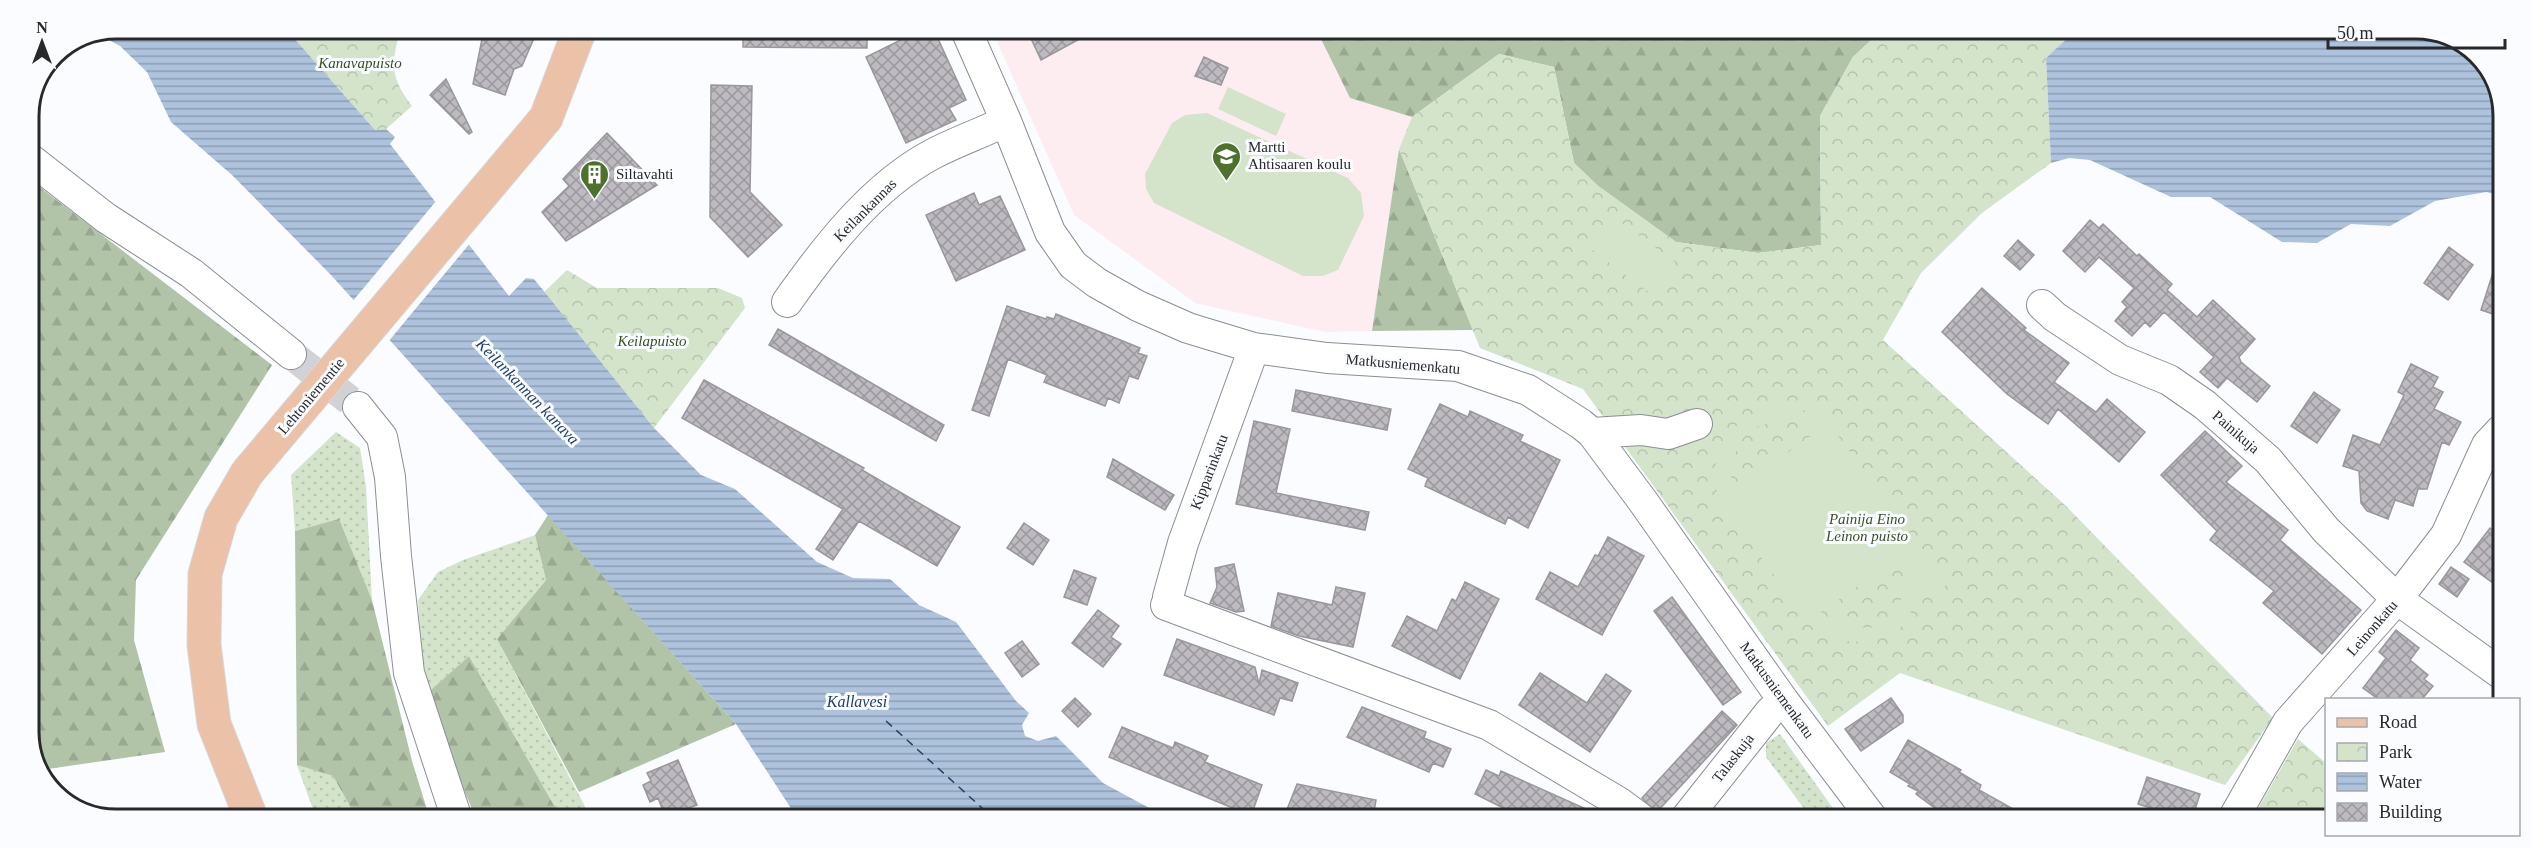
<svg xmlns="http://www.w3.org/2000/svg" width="2532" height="848" font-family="Georgia,serif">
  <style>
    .education { fill: #fdedf1 }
    .grass { fill: url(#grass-dots) }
    .forest { fill: url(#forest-firs) }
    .park { fill: url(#park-crowns) }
    .pitch { fill: #d3e4ca; fill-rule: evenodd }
    .water { fill: url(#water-rules) }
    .pier { fill: #fafcff }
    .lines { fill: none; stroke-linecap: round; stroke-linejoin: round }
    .ferry { stroke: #224166; stroke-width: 1.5; stroke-dasharray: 8 6; stroke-linecap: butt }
    .building { fill: url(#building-cross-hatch); stroke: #9a969d; stroke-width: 1.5 }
    .minor-tunnel { stroke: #d0d2d5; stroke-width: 30; stroke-dasharray: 30 15; stroke-linecap: butt }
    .minor-casing { stroke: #8b8e95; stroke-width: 32 }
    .major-casing { stroke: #d8d8d9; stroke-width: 35 }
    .minor { stroke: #fff; stroke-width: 30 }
    .major { stroke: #ebc1a8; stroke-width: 33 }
    .major-bridge-casing { stroke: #d8d8d9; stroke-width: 35; stroke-linecap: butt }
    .major-bridge { stroke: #ebc1a8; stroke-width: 33 }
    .labels { text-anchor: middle; stroke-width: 6; stroke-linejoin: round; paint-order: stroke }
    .park-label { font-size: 15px; font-style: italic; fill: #375127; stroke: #fafcff }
    .poi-label { font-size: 15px; fill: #28292c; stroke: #fafcff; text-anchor: start }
    .street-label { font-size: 15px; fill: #28292c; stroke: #fafcff }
    .water-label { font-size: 16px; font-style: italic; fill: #224166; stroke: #fafcff }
    .rim { fill: none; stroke: #28292c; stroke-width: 3 }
  </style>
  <defs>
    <pattern id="grass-dots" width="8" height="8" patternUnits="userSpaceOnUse" patternTransform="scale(1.5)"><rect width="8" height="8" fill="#d3e4ca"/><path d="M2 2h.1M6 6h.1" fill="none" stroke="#b5c4ae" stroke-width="1.8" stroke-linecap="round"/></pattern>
    <pattern id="forest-firs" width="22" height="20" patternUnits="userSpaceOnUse" patternTransform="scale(1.5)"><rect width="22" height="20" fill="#b2c4a8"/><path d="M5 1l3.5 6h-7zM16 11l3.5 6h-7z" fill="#99a891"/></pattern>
    <pattern id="park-crowns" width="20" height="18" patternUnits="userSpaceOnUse" patternTransform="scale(1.5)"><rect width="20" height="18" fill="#d3e4ca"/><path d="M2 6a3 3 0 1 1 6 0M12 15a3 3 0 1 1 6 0" fill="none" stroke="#b5c4ae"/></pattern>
    <pattern id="water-rules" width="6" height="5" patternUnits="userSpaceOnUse" patternTransform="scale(1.5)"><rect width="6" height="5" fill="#adc2dc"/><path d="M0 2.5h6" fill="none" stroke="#8d9eb3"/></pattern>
    <pattern id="building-cross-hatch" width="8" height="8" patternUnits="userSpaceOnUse" patternTransform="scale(1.5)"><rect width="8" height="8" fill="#bebac1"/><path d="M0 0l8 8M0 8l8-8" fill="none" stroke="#9a979d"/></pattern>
  </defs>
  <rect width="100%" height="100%" fill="#fafcff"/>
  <!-- education -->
  <path class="education" d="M 992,30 L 1317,31 L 1350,98 L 1412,117 L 1399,149 L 1372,331 L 1325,332 L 1195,303 L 1074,215 Z"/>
  <!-- grass -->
  <path class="grass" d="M 336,432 L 360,448 L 366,487 L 372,600 L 339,520 L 295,531 L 291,475 Z
    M 535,535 L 546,580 L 497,639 L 590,816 L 560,816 L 469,656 L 424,696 L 418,600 L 438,572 L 463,560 Z
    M 1780,734 L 1840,818 L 1811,818 L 1766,757 L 1766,743 Z
    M 297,765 L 333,776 L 355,815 L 315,815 Z"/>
  <!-- forest -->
  <path class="forest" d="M 1317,31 L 1880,32 L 1853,57 L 1820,116 L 1821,245 L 1758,253 L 1676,242 L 1598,186 L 1574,163 L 1554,67 L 1499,54 L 1412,117 L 1350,98 Z
    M 1399,149 L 1473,330 L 1372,331 Z
    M 29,179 L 272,365 L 136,580 L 134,640 L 165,752 L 41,770 L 29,738 L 29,663 L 41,641 L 29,593 Z
    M 548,515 L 736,724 L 579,792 L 497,639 L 546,580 L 535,535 Z
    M 339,519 L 372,600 L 412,761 L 429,816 L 355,815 L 333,776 L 297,765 L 295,531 Z
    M 469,656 L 560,816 L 475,816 L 424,696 Z"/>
  <!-- park -->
  <path class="park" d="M 286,29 L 400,29 C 392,64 389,76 412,106 L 386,129 L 375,130 Z
    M 1880,32 L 2074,32 L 2046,58 L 2051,163 L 1982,213 L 1921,273 L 1883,340 L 2066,506 L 2273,718 L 2225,785 L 1900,673 L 1828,726 L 1583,389 L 1480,348 L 1399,149 L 1412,117 L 1499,54 L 1554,67 L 1574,163 L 1598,186 L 1676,242 L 1758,253 L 1821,245 L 1820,116 L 1853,57 Z
    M 567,270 L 597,288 L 718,288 L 742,298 L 745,308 L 654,428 L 543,293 Z
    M 2298,739 L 2326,763 L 2326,819 L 2252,819 Z"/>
  <!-- pitch -->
  <path class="pitch" d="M 1228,87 L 1286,114 L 1276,136 L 1218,109 Z
    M 1207,113 L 1348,178 L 1361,193 L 1364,216 L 1338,270 L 1323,276 L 1303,276 L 1154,203 L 1146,189 L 1145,174 L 1172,123 L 1185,115 Z
    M 1611,215 L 1675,262 L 1651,294 L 1588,247 Z
    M 1808,394 L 1946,585 L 1935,595 L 1919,575 C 1919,596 1911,625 1891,634 C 1865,647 1830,644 1809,623 C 1798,613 1790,597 1782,586 C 1762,558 1742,531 1721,504 C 1719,497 1715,488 1715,481 C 1713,438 1745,406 1788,407 C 1794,407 1800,411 1806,413 L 1798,401 ZM 1790,420 L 1805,426 L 1813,434 L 1734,492 C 1727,473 1734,445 1750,431 C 1760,423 1777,422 1790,420 ZM 1900,556 C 1917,577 1898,619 1874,627 C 1865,629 1855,627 1846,625 C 1836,623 1828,620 1821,612 Z"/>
  <!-- water -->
  <path class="water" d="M 116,29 L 286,29 L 375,130 L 386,129 L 395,137 L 390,144 L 509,296 L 526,278 L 534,279 L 654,428 L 701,475 L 735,489 L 817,562 L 853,578 L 890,579 L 919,605 L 956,622 L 1016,701 L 1029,713 L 1022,725 L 1025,736 L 1038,741 L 1056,736 L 1103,783 L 1166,817 L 796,816 L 736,724 L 331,275 L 232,175 L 171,122 L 147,72 L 120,46 L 100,35 Z
    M 2074,32 L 2444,33 L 2485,62 L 2503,110 L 2503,196 L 2486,192 L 2435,201 L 2390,226 L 2351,224 L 2317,243 L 2282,242 L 2210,197 L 2171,197 L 2090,160 L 2069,158 L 2051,163 L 2046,58 Z"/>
  <!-- pier -->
  <path class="pier" d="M 437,200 L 471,242 L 388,342 L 352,302 Z"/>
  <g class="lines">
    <!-- ferry -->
    <path class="ferry" d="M 886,721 L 992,817"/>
  </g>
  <!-- building -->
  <path class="building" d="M 484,29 L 538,29 L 522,66 L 514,69 L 505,95 L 473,84 Z
    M 743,30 L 867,30 L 867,48 L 743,47 Z
    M 921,30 L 934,30 L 966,100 L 949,108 L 956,120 L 906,143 L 866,57 Z
    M 1027,30 L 1096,30 L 1041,60 Z
    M 1204,57 L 1228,68 L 1221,85 L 1195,76 Z
    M 446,79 L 472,132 L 469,134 L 430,95 Z
    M 711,85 L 752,86 L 750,192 L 782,225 L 748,257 L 710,217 Z
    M 607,133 L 657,185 L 566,241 L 542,212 L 569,186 L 563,179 Z
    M 974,193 L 979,205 L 1000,196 L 1025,250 L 956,281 L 926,215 Z
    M 2090,220 L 2099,228 L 2103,224 L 2137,256 L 2139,254 L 2172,284 L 2167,290 L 2197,317 L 2213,300 L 2255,339 L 2239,357 L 2241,362 L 2270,386 L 2257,402 L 2227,378 L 2218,388 L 2200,372 L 2214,357 L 2164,312 L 2150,327 L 2145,322 L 2132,336 L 2115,321 L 2127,307 L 2122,302 L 2134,288 L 2099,257 L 2085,272 L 2063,251 Z
    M 2018,240 L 2034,255 L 2020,270 L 2004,256 Z
    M 2449,247 L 2473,265 L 2448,300 L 2424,283 Z
    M 2498,257 L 2502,258 L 2502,317 L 2481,310 Z
    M 1982,288 L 2026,328 L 2024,330 L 2069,363 L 2054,382 L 2096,412 L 2107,399 L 2145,432 L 2119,462 L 2058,409 L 2048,424 L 2007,394 L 1942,332 Z
    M 1007,306 L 1046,319 L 1047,317 L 1054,319 L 1056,314 L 1140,348 L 1138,353 L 1147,356 L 1138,379 L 1129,376 L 1119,403 L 1108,398 L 1105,406 L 1044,382 L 1047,375 L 1008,359 L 989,416 L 972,410 Z
    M 778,329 L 944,425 L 936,441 L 769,345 Z
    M 2411,364 L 2438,377 L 2433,387 L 2443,392 L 2434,409 L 2461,422 L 2449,445 L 2442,442 L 2427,489 L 2418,489 L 2413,506 L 2395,500 L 2388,519 L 2367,511 L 2361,503 L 2359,471 L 2343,466 L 2353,435 L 2380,445 L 2404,395 L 2398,392 Z
    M 704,380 L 864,468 L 862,470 L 960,527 L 937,566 L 859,521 L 833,560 L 816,549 L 843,509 L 682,418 Z
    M 1296,390 L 1391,409 L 1387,430 L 1292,411 Z
    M 2314,392 L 2340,410 L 2317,443 L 2291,426 Z
    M 1440,404 L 1468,417 L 1470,411 L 1523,435 L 1520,441 L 1560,460 L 1528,528 L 1508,517 L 1505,524 L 1425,486 L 1428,478 L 1408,469 Z
    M 1254,421 L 1290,429 L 1276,493 L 1369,512 L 1365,530 L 1236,504 Z
    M 2205,431 L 2242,466 L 2226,482 L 2288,530 L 2280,540 L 2361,610 L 2322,654 L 2263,603 L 2274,591 L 2210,540 L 2217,531 L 2161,475 Z
    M 1113,459 L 1174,495 L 1165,510 L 1107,477 Z
    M 1024,523 L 1049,540 L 1033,565 L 1007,548 Z
    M 2490,528 L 2500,536 L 2500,588 L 2464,562 Z
    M 1608,537 L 1644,556 L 1602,635 L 1536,599 L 1550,572 L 1578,587 L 1595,555 L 1598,556 Z
    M 1234,564 L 1244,611 L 1236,612 L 1210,603 L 1217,587 L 1215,568 Z
    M 2451,567 L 2469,579 L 2457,597 L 2439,584 Z
    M 1074,570 L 1096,578 L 1087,605 L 1064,597 Z
    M 1465,582 L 1499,599 L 1460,679 L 1392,646 L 1407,616 L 1437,631 L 1452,599 L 1456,601 Z
    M 1336,587 L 1365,593 L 1353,647 L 1299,636 L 1271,626 L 1278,593 L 1332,605 Z
    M 1672,597 L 1741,692 L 1723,705 L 1654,611 Z
    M 1098,610 L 1119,626 L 1111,637 L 1121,644 L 1103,667 L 1072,643 Z
    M 2396,630 L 2419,648 L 2410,660 L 2428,675 L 2424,679 L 2433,686 L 2422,699 L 2378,699 L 2363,688 L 2386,658 L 2379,652 Z
    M 1177,639 L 1255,667 L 1259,684 L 1262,670 L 1298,683 L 1292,701 L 1280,698 L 1274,715 L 1164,675 Z
    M 1022,641 L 1039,664 L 1022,677 L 1005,653 Z
    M 1540,673 L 1587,703 L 1606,674 L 1631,691 L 1590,752 L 1519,705 Z
    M 1075,698 L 1091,714 L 1078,727 L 1062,711 Z
    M 1891,698 L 1903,715 L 1903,722 L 1861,751 L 1845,729 Z
    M 1362,707 L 1426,732 L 1424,738 L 1451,749 L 1443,767 L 1433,763 L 1429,772 L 1347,737 Z
    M 1722,711 L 1737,725 L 1656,813 L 1642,798 Z
    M 1122,727 L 1173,748 L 1175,742 L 1208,756 L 1205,762 L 1262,785 L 1252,813 L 1235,809 L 1109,757 Z
    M 1908,740 L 1961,770 L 1959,772 L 1981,785 L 1979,790 L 2031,819 L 1947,819 L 1935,812 L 1936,809 L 1916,794 L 1918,791 L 1908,786 L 1910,784 L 1890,772 Z
    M 678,760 L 697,805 L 665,816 L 658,798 L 650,802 L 643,785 L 651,781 L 647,773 Z
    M 1486,770 L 1499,776 L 1501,771 L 1606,818 L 1523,818 L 1475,794 Z
    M 2147,777 L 2200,794 L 2192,819 L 2186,819 L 2138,804 Z
    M 1297,784 L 1376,800 L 1373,817 L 1284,817 Z"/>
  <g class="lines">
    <!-- minor-tunnel -->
    <path class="minor-tunnel" d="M 291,354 L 358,407"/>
    <defs>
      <path id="minor" d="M 966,30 L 1006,121 L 1050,232 L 1073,265 L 1097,283 L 1138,306 L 1188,328 L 1254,348 L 1327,358 L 1458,366 L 1528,390 L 1581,424 L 1592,433 L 1642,500 L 1783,700 L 1872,818
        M 29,158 L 106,218 L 191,273 L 291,354
        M 787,302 C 825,248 872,187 931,155 C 955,142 982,133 1006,121
        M 2042,305 L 2055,317 L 2120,360 L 2169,380 L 2205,405 L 2268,460 L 2326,530 L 2397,599 L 2500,673
        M 358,407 L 382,437 L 390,477 L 396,556 L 409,673 L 456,816
        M 1592,433 L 1641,430 L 1668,434 L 1697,424
        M 1168,597 L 1183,543 L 1254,348
        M 1166,605 L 1489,725 L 1620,803 L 1640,818
        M 1686,818 L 1770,712 L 1783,700
        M 2233,819 L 2288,722 L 2397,599 L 2446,535 L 2487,445 L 2501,430"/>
      <path id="major" d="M 546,118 L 580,29
        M 247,473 L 221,518 L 205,574 L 204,645 L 214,724 L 250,815"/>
    </defs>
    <!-- minor casing -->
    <use href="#minor" class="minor-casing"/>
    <!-- major casing -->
    <use href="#major" class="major-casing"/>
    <!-- minor -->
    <use href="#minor" class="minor"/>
    <!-- major -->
    <use href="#major" class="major"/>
    <defs>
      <path id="major-bridge" d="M 247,473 L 546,118"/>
    </defs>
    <!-- major-bridge casing -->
    <use href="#major-bridge" class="major-bridge-casing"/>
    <!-- major-bridge -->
    <use href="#major-bridge" class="major-bridge"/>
  </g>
  <!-- icons -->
  <defs>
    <symbol id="school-pin" viewBox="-11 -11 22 30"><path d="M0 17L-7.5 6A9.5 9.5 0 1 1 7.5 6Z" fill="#4d722b" stroke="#fafcff"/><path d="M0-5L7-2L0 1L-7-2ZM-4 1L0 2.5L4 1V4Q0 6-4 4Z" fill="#fff"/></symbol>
    <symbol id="building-pin" viewBox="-11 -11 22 30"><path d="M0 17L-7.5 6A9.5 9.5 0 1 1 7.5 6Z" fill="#4d722b" stroke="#fafcff"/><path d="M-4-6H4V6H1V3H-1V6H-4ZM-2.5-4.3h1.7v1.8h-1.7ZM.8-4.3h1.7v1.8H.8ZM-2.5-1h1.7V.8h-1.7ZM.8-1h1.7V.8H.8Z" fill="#fff"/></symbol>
  </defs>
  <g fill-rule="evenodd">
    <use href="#school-pin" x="1210" y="140" width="33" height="45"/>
    <use href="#building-pin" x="578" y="158" width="33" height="45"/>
  </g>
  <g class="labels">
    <!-- park labels -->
    <g class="park-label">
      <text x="360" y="68">Kanavapuisto</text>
      <text x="652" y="346">Keilapuisto</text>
      <text x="1867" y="524">Painija Eino<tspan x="1867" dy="17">Leinon puisto</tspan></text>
    </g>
    <!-- poi labels -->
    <g class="poi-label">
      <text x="1248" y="152">Martti<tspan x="1248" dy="17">Ahtisaaren koulu</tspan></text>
      <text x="616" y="179">Siltavahti</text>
    </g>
    <!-- street labels -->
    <g class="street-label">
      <text transform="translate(865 210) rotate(-45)" y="5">Keilankannas</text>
      <text transform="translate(1403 364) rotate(5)" y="5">Matkusniemenkatu</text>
      <text transform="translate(311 396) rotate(-50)" y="5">Lehtoniementie</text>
      <text transform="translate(2236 432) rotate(41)" y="5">Painikuja</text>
      <text transform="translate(1209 472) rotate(-69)" y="5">Kipparinkatu</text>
      <text transform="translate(2372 628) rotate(-49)" y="5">Leinonkatu</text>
      <text transform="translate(1777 690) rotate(54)" y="5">Matkusniemenkatu</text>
      <text transform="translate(1733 758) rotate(-52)" y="5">Talaskuja</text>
    </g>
    <!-- water labels -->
    <g class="water-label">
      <text transform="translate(528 391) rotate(46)" y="6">Keilankannan kanava</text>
      <text x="857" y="707">Kallavesi</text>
    </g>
  </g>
  <!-- crop -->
  <path d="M0 0H2532V848H0ZM116 39H2416A77 77 0 0 1 2493 116V732A77 77 0 0 1 2416 809H116A77 77 0 0 1 39 732V116A77 77 0 0 1 116 39Z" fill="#fafcff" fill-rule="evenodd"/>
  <path class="rim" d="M116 39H2416A77 77 0 0 1 2493 116V732A77 77 0 0 1 2416 809H116A77 77 0 0 1 39 732V116A77 77 0 0 1 116 39Z"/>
  <!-- legend -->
  <rect x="2325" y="698" width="195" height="138" fill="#fafcff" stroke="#a6a8ab" stroke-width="1.5"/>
  <rect x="2337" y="718" width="30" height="9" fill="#ebc1a8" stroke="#a6a8ab" stroke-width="1.5"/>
  <text x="2379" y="728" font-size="18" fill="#28292c">Road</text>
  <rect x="2337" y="743" width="30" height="18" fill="url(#park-crowns)" stroke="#a6a8ab" stroke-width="1.5"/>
  <text x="2379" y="758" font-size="18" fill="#28292c">Park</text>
  <rect x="2337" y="773" width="30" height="18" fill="url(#water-rules)" stroke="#a6a8ab" stroke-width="1.5"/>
  <text x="2379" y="788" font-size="18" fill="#28292c">Water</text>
  <rect x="2337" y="803" width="30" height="18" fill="url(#building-cross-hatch)" stroke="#a6a8ab" stroke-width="1.5"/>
  <text x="2379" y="818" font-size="18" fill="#28292c">Building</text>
  <!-- north arrow -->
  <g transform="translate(42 42)" stroke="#fafcff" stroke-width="4.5" paint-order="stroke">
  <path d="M0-4.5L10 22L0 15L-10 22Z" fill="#28292c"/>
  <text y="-9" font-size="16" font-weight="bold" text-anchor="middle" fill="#28292c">N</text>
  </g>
  <!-- scale -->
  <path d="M2328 39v9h177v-9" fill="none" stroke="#28292c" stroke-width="3"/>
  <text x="2337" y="39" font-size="18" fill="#28292c" stroke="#fafcff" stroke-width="4.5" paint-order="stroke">50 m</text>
</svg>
